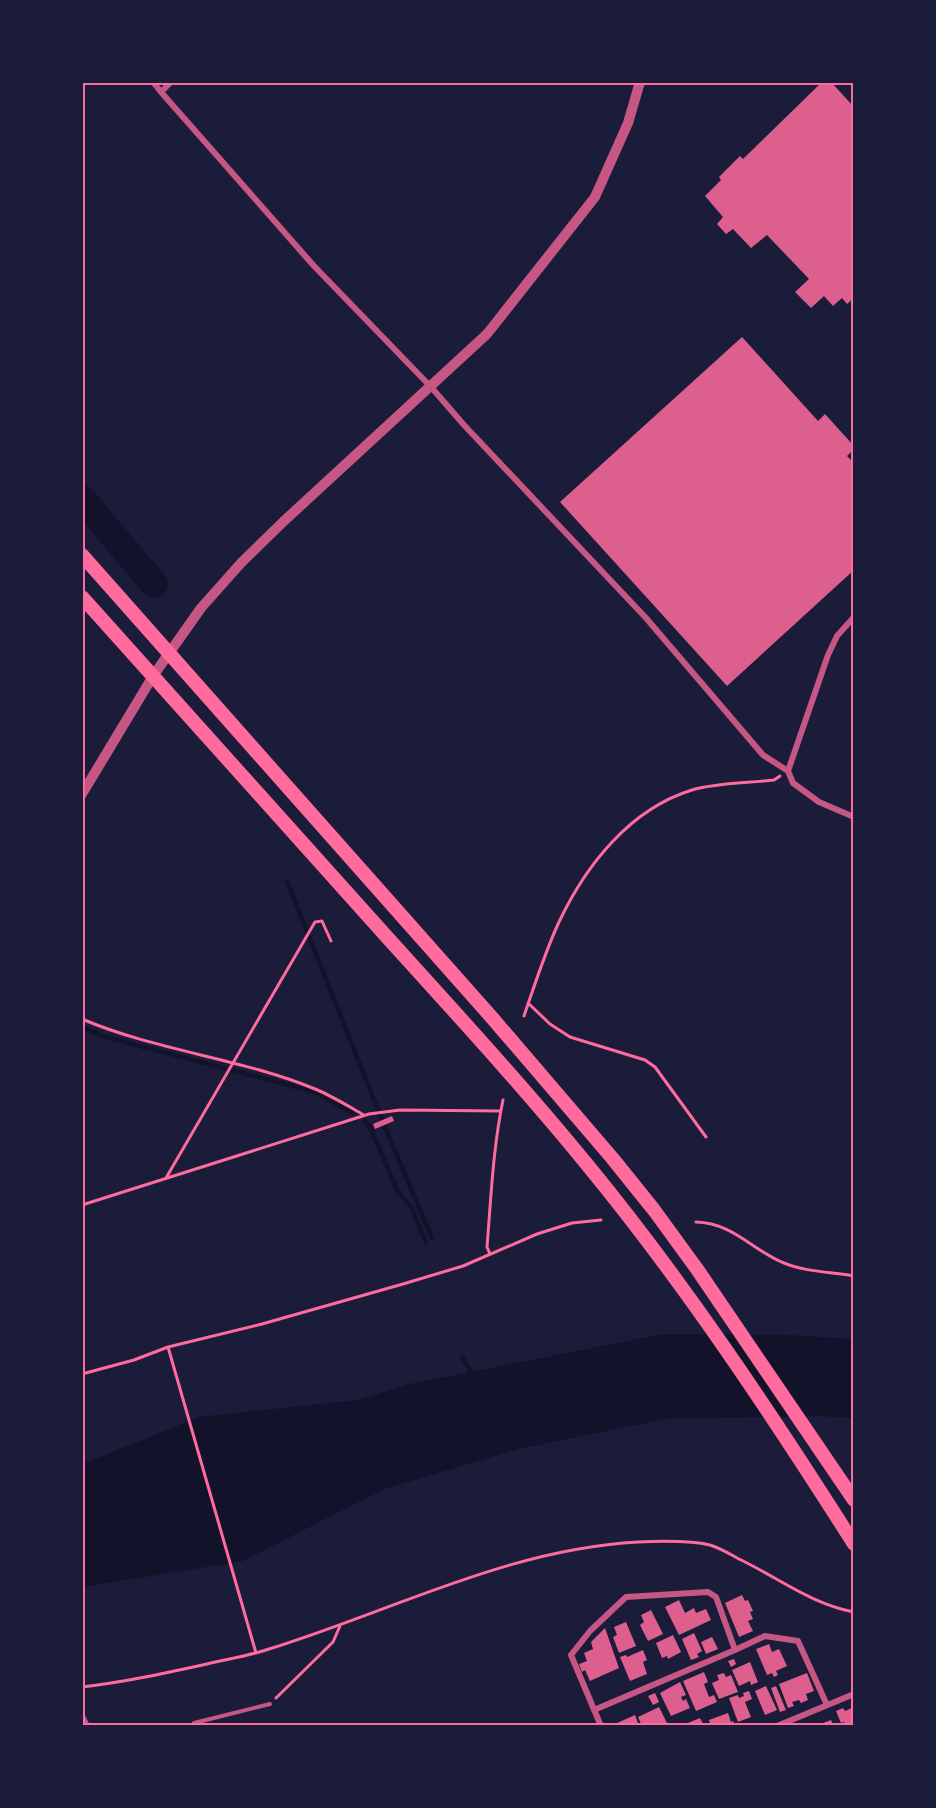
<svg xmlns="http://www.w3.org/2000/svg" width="936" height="1808" font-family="Overpass,sans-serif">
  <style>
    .water { fill: #12122b }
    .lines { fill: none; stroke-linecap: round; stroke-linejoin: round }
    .stream { stroke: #12122b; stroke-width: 4.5 }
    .river { stroke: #12122b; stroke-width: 28 }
    .building { fill: #dd5f8e }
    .path { stroke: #ff6b9d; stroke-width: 3 }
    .service { stroke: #c65784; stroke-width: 4 }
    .minor { stroke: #c65784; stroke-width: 6 }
    .tertiary { stroke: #c65784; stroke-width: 10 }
    .trunk { stroke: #ff6b9d; stroke-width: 14 }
    .neatline { fill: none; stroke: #ff6b9d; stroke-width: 2 }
  </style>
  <rect width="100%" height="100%" fill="#1b1b3a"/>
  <!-- water -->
  <path class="water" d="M 663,1334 L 789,1335 L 853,1339 L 853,1418 L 819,1416 L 667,1419 L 518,1449 L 384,1489 L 243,1561 L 83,1587 L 83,1464 L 199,1417 L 357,1400 L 410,1384 Z"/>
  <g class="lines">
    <!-- stream -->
    <path class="stream" d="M 287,881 L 382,1120
      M 82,1027 L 105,1037 L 315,1092 L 353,1113
      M 365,1121 L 369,1125 L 398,1192 L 412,1208 L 426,1243
      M 384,1125 L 432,1238
      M 462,1357 L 474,1377"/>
    <!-- river -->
    <path class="river" d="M 82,499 L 154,584"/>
  </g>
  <!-- building -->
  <path class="building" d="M 822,82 L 831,82 L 854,107 L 854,298 L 847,304 L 842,298 L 833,306 L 824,296 L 811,308 L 795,292 L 809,279 L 767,235 L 751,248 L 733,229 L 726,234 L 717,224 L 723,217 L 705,196 L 721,180 L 719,177 L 740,156 L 743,159 Z
    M 742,337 L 818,421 L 825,414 L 854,446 L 854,449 L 847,456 L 854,463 L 854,570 L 727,686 L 560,502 Z
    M 392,1116 L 394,1121 L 375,1129 L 373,1124 Z
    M 742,1595 L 745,1601 L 748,1600 L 753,1611 L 750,1612 L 753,1619 L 748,1621 L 753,1631 L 739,1637 L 725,1603 Z
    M 679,1600 L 685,1613 L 694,1608 L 696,1613 L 706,1609 L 711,1620 L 679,1635 L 665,1607 Z
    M 651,1610 L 663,1634 L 648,1641 L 640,1625 L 644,1622 L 641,1615 Z
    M 626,1622 L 636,1646 L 619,1653 L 613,1637 L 617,1635 L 614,1627 Z
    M 605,1628 L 619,1668 L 590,1681 L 585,1670 L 582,1672 L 579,1664 L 587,1661 L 584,1653 L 593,1649 L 591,1642 Z
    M 694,1633 L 702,1651 L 697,1654 L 699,1657 L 691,1660 L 682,1639 Z
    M 673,1635 L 681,1652 L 668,1659 L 667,1656 L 662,1658 L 656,1643 Z
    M 712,1637 L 718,1649 L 706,1654 L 701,1642 Z
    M 769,1644 L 772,1652 L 779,1649 L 787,1666 L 776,1671 L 778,1675 L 774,1677 L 772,1673 L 767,1675 L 756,1649 Z
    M 643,1650 L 647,1660 L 643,1662 L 647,1674 L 630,1681 L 620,1657 L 626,1655 L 627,1657 Z
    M 734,1659 L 736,1664 L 731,1667 L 728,1661 Z
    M 750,1662 L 758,1682 L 751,1685 L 750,1681 L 739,1686 L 732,1670 Z
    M 704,1672 L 708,1682 L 704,1684 L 709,1697 L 714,1695 L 717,1702 L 696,1711 L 683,1681 Z
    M 724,1673 L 726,1677 L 731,1675 L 738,1692 L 719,1699 L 712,1683 L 719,1680 L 717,1675 Z
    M 807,1673 L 814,1691 L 806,1694 L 808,1700 L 801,1703 L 799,1700 L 792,1702 L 794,1706 L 788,1708 L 779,1684 Z
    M 680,1682 L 686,1695 L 681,1697 L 683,1701 L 686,1699 L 690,1708 L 671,1716 L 660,1693 Z
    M 766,1686 L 777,1710 L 765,1715 L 755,1691 Z
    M 776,1686 L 786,1710 L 780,1712 L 771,1688 Z
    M 749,1691 L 752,1699 L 745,1702 L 751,1717 L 738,1722 L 729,1698 L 738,1695 L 739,1698 L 744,1696 L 743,1693 Z
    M 655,1693 L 659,1702 L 653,1705 L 648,1696 Z
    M 659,1707 L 667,1723 L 662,1726 L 642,1726 L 638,1717 Z
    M 854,1707 L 854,1726 L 845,1726 L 844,1722 L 841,1723 L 836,1711 L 843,1708 L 845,1711 Z
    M 728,1713 L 731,1722 L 733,1721 L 735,1726 L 711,1726 L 709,1720 Z
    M 635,1715 L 639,1726 L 616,1726 L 615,1724 Z
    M 700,1718 L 704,1726 L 683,1726 L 683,1725 Z
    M 831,1720 L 834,1726 L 824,1726 L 823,1723 Z"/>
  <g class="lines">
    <!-- path -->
    <path class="path" d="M 852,82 L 854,85
      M 528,1003 L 550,1024 L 570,1037 L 645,1060 L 655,1067 L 706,1137
      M 524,1016 C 535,984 545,952 559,922 C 586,865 630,809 692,790 C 714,783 750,783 774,780 L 780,776
      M 82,1019 C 157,1051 240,1058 315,1089 C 332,1096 348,1106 364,1115
      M 166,1178 L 315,922 L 322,921 L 331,941
      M 82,1205 L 369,1114 L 400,1110 L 500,1111
      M 696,1222 C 733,1223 752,1250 784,1263 C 806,1272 831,1272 854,1276
      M 490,1254 L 487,1247 C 491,1198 493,1148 503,1100
      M 168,1347 L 256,1653
      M 82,1374 L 134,1360 L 168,1347 L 262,1324 L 403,1284 L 463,1266 L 537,1234 L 572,1223 L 601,1220
      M 82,1687 C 125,1682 166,1673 207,1664 C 228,1659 249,1656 269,1649 C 392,1611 508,1549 638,1542 C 660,1541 689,1540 710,1545 C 720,1548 730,1554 739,1559 C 777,1577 811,1604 854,1612
      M 276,1698 L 333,1642 L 340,1626"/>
    <!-- service -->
    <path class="service" d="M 82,1714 L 88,1726
      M 195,1726 L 194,1723 L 270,1704"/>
    <!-- minor -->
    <path class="minor" d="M 153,82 L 161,92
      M 171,82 L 161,92 L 314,266 L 431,387 L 464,425 L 646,618 L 763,755 L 788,771 L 793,783 L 819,802 L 854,817
      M 788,771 L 828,655 L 837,636 L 854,617
      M 594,1710 L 735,1650
      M 601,1726 L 571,1655 L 590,1631 L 626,1597 L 708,1592 L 716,1597 L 735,1650 L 765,1636 L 798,1641 L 827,1705
      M 777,1726 L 854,1694"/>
    <!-- tertiary -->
    <path class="tertiary" d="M 82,794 L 153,676 L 201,608 L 241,563 L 284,521 L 487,334 L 595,197 L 628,123 L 640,82"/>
    <!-- trunk -->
    <path class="trunk" d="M 82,555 L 494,1020 L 613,1159 L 654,1210 L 697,1269 L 854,1500
      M 82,597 C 183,710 284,823 386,936 C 453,1010 521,1084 585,1162 C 684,1282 770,1412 854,1544"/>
  </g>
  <!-- border -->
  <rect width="936" height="1808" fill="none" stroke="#1b1b3a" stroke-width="168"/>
  <rect x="84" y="84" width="768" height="1640" class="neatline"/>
</svg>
